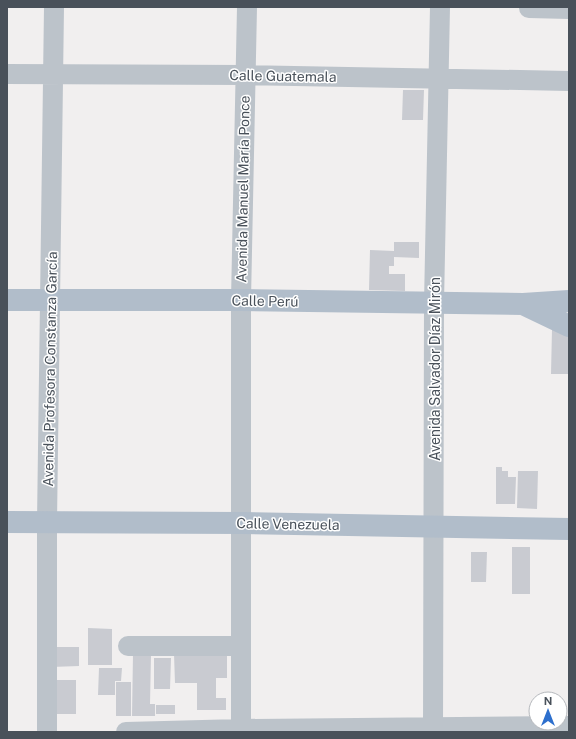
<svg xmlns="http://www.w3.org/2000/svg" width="576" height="739" font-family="'Public Sans',sans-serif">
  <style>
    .building { fill: #c9cbd1 }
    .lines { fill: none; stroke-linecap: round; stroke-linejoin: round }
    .minor { stroke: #bcc3ca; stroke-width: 20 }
    .major { stroke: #b1bdca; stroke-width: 22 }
    .labels { text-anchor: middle; stroke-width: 3; stroke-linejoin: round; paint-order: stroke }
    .street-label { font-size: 14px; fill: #49515a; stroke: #fff }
  </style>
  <rect width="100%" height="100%" fill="#f1efef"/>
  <!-- building -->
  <path class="building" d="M 403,90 L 424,90 L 423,120 L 402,120 Z
    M 394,242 L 419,242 L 419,258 L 394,257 L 394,266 L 389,266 L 389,274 L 405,274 L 405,291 L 369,290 L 370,250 L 394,251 Z
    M 552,329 L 569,336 L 569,374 L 551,374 Z
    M 496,467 L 502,467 L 502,471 L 508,471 L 508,477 L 516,477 L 515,504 L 496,504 Z
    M 518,471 L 538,471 L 537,509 L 517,508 Z
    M 512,547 L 530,547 L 530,594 L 512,594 Z
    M 471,552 L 487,552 L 486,582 L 471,582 Z
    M 88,628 L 112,629 L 112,665 L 88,665 Z
    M 55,647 L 79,647 L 79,666 L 51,667 Z
    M 133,654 L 151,654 L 150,704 L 155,704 L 155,716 L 132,716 Z
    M 174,654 L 227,654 L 227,678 L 216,678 L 216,698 L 226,698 L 226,710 L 197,710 L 197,683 L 175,683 Z
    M 154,658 L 171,658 L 170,689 L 154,689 Z
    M 99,668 L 122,668 L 121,681 L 115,681 L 115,695 L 98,695 Z
    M 56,680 L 76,680 L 76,714 L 57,714 Z
    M 116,682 L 131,682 L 131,716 L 116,716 Z
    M 156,705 L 175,705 L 175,714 L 156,714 Z"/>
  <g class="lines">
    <!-- minor -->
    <path class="minor" d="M 529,8 L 569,9
      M 7,74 L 245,75 L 569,81
      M 128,646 L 241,646
      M 47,732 L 47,522 L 54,7
      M 126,732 L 241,729 L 569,726
      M 241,732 L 241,300 L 247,7
      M 433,732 L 434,303 L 440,7"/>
    <!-- major -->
    <path class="major" d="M 7,300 L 241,300 L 523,304 L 569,301
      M 523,304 L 569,326
      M 7,522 L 242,523 L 569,529"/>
  </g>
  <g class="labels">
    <!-- street labels -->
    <g class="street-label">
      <text transform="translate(283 76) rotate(1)" y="5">Calle Guatemala</text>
      <text transform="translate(243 189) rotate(-89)" y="5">Avenida Manuel María Ponce</text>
      <text transform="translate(265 301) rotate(1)" y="5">Calle Perú</text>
      <text transform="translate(50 369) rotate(-89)" y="5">Avenida Profesora Constanza García</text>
      <text transform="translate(435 369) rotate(-90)" y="5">Avenida Salvador Díaz Mirón</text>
      <text transform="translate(288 524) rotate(1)" y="5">Calle Venezuela</text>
    </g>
  </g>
  <!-- border -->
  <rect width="576" height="739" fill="none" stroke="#49515a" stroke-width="16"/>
  <!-- north arrow -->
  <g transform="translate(548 711)"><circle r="19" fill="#ffffff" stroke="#b6b9bd"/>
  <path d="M0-3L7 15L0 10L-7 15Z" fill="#2d6fcd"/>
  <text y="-6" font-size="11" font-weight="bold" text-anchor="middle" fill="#49515a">N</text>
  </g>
</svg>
